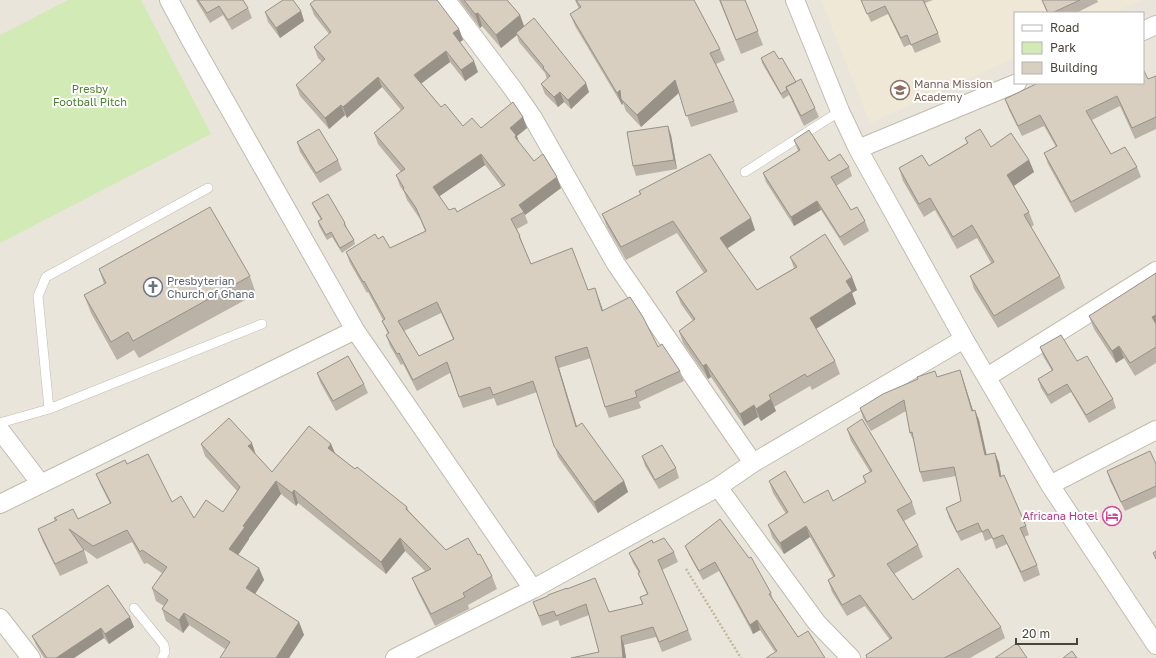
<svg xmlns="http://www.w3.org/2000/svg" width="1156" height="658" font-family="'Golos Text',sans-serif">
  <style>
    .residential { fill: #eae5da; fill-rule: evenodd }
    .education { fill: #efe8d6 }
    .green { fill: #d2eab5 }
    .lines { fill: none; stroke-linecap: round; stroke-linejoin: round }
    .service-casing { stroke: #c2bbae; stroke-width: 10 }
    .minor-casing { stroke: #c2bbae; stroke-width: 20 }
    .path { stroke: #c4b79f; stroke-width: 2.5; stroke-dasharray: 2 2; stroke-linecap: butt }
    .service { stroke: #fff; stroke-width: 9 }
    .minor { stroke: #fff; stroke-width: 18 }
    .wall { fill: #bab2a6; fill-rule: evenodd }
    .shaded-wall { fill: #979187 }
    .building { fill: #d8cfc1; stroke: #979187; fill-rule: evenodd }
    .labels { text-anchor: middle; stroke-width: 4; stroke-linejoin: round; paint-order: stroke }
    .education-label { font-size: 11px; fill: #785e54; stroke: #fff; text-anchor: start }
    .park-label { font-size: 11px; fill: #4a7f2a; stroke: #fff }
    .worship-label { font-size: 11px; fill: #5b616d; stroke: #fff; text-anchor: start }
    .hotel-label { font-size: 11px; fill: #b23c85; stroke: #fff; text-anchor: end }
  </style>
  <rect width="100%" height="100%" fill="#f6f3ec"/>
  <!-- residential -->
  <path class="residential" d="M 0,0 L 1156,0 L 1156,658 L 0,658 ZM 1015,13 L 1143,13 L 1143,83 L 1015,83 Z"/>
  <!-- education -->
  <path class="education" d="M 821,0 L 1142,0 L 1113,13 L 1015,13 L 1015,58 L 870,123 Z"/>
  <!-- green -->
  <path class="green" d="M 68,0 L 141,0 L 211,134 L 0,243 L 0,35 Z"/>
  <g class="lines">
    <defs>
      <path id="service" d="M 745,172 L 840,111
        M 49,409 L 38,296 L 46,277 L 208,188
        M 0,423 L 49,409 L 262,324
        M 134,608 L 164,645 L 165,652 L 162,658"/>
      <path id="minor" d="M 446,0 L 513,89 L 533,118 L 616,264 L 753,463
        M 795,0 L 840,111 L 858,149 L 964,339 L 1050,485 L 1156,645
        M 1143,31 L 1156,25
        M 858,149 L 1017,83
        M 355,330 L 533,589
        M 987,377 L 1156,271
        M 0,430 L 41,484
        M 1050,485 L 1156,430
        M 718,487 L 817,623 L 851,658
        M 0,504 L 355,330 L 190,39 L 169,0
        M 0,618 L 31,658
        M 395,658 L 533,589 L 718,487 L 753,463 L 964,339"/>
    </defs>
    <!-- service casing -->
    <use href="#service" class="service-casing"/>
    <!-- minor casing -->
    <use href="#minor" class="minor-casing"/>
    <!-- path -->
    <path class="path" d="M 686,569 L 741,658"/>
    <!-- service -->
    <use href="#service" class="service"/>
    <!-- minor -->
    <use href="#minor" class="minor"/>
  </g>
  <!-- wall -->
  <path class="wall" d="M 196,0 L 243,0 L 248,8 L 252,18 L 232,30 L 223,15 L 210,23 Z
    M 459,0 L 507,0 L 520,15 L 524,26 L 589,92 L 571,109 L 564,102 L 558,107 L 545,94 L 541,84 L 547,79 L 545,73 L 519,42 L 517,35 L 501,48 L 482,26 L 480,28 Z
    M 575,0 L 694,0 L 720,49 L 725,60 L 716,64 L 734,101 L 738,112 L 691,127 L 679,92 L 641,127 L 626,111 L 623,103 L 622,105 L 575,26 L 570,14 L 579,9 Z
    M 719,0 L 745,0 L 763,45 L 741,54 Z
    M 861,0 L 933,0 L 925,3 L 938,33 L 941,42 L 915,53 L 911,44 L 904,47 L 888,14 L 871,22 Z
    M 1042,0 L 1097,0 L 1098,2 L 1076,13 L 1047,13 Z
    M 310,4 L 459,29 L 463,40 L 460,42 L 478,72 L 465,81 L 450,62 L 421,83 L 441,107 L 463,126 L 481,128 L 523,117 L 527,128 L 517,136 L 519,143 L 534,161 L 561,188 L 525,215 L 528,223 L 517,229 L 520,236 L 524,247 L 531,264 L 588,290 L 599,299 L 603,310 L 658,347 L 680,371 L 684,381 L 639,402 L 641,408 L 609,418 L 605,407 L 591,358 L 559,368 L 577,426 L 624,481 L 628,492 L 598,513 L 558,457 L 537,392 L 497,406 L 494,398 L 463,408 L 450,373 L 417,391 L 403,364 L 401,365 L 390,346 L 386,335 L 388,334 L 382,321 L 383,320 L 368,292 L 367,293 L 350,263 L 346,252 L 378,239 L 390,248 L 425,231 L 420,219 L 407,200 L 404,192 L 400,186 L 396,175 L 401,172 L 378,144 L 374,133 L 401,110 L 382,87 L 347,118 L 345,115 L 329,129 L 300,96 L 296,85 L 322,62 L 318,58 L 314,47 L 329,34 L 314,15 ZM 485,165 L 502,187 L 457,212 L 449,210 L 439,196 ZM 441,313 L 453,339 L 419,356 L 404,331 Z
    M 301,11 L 304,21 L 280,38 L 268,22 L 265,12 Z
    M 761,58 L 779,59 L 815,108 L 819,117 L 804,126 L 789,95 L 783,99 L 762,63 Z
    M 1156,76 L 1156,129 L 1135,139 L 1120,106 L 1092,120 L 1111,154 L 1137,167 L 1141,177 L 1075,213 L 1048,164 L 1044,153 L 1056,147 L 1044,126 L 1022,136 L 1009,110 L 1005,99 L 1148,79 Z
    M 671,135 L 677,169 L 636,176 L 633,166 Z
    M 965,138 L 1029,160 L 1034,172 L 1014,186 L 1029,212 L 1034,225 L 1031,227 L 1060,276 L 1065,288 L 998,328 L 974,289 L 970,276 L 991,263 L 977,238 L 957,249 L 935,210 L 924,217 L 903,181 L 899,168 L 929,166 L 967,143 Z
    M 794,140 L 829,161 L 849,167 L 852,176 L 836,186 L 851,210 L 865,221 L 869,231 L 844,246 L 821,210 L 794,226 L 766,182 L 763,173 L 798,151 Z
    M 297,142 L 338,160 L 342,170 L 320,183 L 300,152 Z
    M 639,191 L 755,230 L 727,249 L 757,290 L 794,268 L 790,257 L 857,290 L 852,293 L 856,304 L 816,329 L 835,361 L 840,374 L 812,390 L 810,386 L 774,407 L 776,411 L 761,421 L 758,417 L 744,426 L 711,377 L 708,379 L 683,343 L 679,331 L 693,321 L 681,304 L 676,292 L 704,273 L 677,233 L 626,260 L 607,227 L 602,214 L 640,195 Z
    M 312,203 L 345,223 L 347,228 L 354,240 L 355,244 L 342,253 L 332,237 L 327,240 L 319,226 L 318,221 L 321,220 L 314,208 Z
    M 99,269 L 250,276 L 256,294 L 139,358 L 134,350 L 117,360 L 91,313 L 84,295 L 104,284 Z
    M 1156,273 L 1156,363 L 1135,376 L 1124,358 L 1116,363 L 1094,329 L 1089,316 Z
    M 1040,347 L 1077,361 L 1113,399 L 1116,408 L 1089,423 L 1071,392 L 1051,404 L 1041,388 L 1038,379 L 1052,371 L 1043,356 Z
    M 317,373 L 364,384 L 368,393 L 336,411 L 320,382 Z
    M 937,377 L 963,379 L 973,411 L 979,420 L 986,455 L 995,453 L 999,463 L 1001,476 L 1026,526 L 1029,535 L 1024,537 L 1037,565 L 1040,575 L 1024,582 L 1007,544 L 996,549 L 992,538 L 985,541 L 982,532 L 961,541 L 949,518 L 946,508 L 961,501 L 956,476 L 923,482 L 920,472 L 914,442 L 910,433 L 906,411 L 871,431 L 863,418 L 860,408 Z
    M 847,429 L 912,502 L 916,514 L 904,521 L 918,545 L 923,557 L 894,574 L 913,600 L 1001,627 L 1005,638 L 970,658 L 867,658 L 866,655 L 890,640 L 865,606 L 847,616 L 832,592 L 828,580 L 833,577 L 810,537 L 784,554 L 772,537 L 768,525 L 786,514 L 773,493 L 769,481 L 804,503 L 833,501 L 865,483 L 863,476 L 870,472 L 851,441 Z
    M 201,444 L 256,455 L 272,472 L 331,444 L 335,453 L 355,469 L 407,507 L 409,511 L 446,550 L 478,555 L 492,576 L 497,589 L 468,605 L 469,609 L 435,626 L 417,590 L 412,578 L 425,571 L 405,551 L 386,574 L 298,503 L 296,506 L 281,494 L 249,538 L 249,539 L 238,555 L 259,568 L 264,580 L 255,594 L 299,622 L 304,635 L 225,649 L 189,625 L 183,633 L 166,621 L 162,609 L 164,606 L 156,601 L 152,588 L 162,573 L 147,563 L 144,564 L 132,542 L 97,559 L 82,548 L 84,550 L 88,563 L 60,576 L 43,542 L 38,529 L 55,521 L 54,518 L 78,519 L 110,504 L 101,486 L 96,474 L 127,464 L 172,502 L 194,518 L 223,512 L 237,491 L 205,456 Z
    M 642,456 L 676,468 L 679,478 L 659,489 L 645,466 Z
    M 1156,464 L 1156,497 L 1125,511 L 1110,481 L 1107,471 Z
    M 720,519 L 771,593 L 773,599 L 798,637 L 775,652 L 760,630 L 753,634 L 719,571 L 703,580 L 689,555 L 685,546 Z
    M 653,543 L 674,552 L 678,562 L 662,570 L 688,630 L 692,640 L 662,652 L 656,637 L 624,645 L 626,658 L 571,658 L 599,652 L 589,615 L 560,626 L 558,620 L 542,626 L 533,602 L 567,589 L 609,612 L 642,604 L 640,597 L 647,594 L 642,583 L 639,573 L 633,563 L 629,553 Z
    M 108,585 L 134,627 L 109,644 L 104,638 L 74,658 L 44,658 L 36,645 L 32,636 Z"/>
  <!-- shaded-wall -->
  <path class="shaded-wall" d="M 301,11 L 304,21 L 280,38 L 276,28 Z
    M 478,13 L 482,26 L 480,28 L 475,14 Z
    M 520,15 L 525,29 L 516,33 L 517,35 L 501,48 L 496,35 Z
    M 459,29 L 463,40 L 457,44 L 453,33 Z
    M 446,51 L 450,62 L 418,86 L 414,75 Z
    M 474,61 L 478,72 L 465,81 L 461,70 Z
    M 378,77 L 382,87 L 347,118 L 343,107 Z
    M 675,80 L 680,92 L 641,127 L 637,115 Z
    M 586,83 L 589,92 L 571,109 L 568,100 Z
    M 620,90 L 621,99 L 623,103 L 622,105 L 617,93 Z
    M 560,92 L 564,102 L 558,107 L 554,97 Z
    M 341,105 L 345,115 L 329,129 L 325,118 Z
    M 523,117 L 527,128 L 517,136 L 520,146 L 518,148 L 510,128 Z
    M 668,126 L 671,135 L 677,169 L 674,160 Z
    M 481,154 L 485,165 L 437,198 L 433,187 Z
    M 1029,160 L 1034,172 L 1012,187 L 1007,175 Z
    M 557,177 L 561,188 L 525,215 L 519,205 Z
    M 817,201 L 821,210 L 794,226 L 791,217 Z
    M 751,218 L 755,230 L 724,250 L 720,238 Z
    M 852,277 L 857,290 L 852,293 L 856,304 L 814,330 L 810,318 L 846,281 Z
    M 595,288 L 599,299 L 606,321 L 602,311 Z
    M 1156,315 L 1156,329 L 1152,317 Z
    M 1119,346 L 1124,358 L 1116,363 L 1112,351 Z
    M 555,357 L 559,368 L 580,438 L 576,427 Z
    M 706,364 L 711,377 L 708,379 L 703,366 Z
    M 960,370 L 963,379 L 976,420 L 972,411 Z
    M 771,399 L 776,411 L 761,421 L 756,409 Z
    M 754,405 L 758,417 L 744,426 L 740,414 Z
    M 975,410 L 979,420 L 989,465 L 985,455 Z
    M 252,443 L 256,455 L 248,446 Z
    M 331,444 L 336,456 L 328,448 Z
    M 995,453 L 999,463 L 1003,486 L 1000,477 Z
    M 276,481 L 281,494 L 249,538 L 249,539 L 234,561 L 229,549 L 243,526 Z
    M 624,481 L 628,492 L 598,513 L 594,502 Z
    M 294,490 L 298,503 L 296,506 L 292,493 Z
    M 806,526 L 810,537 L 784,554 L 780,543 Z
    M 400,538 L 405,551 L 386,574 L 381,562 Z
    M 259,568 L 264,580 L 251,600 L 246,588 Z
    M 184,613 L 189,625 L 183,633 L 179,620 Z
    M 130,617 L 134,627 L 109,644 L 105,634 Z
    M 757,620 L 760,630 L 753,634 L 750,625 Z
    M 299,622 L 304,635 L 289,658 L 276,658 Z
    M 101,628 L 104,638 L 74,658 L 56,658 Z
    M 621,636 L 624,645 L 626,658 L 623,658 Z"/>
  <!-- building -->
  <path class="building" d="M 198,0 L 243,0 L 248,8 L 228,20 L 219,6 L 207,13 Z
    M 283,0 L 293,0 L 301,11 L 276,28 L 265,12 Z
    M 315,0 L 437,0 L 459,29 L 453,33 L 474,61 L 461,70 L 446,51 L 414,75 L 441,107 L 445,104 L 463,126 L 472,118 L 481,128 L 513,102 L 523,117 L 510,128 L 516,135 L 515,137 L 534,161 L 543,154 L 557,177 L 519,205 L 524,212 L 511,219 L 520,236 L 519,236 L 531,264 L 572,248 L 588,290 L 595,288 L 602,311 L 630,297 L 643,317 L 658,347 L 662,344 L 680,371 L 635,391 L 637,397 L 605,407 L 587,347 L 555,357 L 576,427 L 582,423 L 624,481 L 594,502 L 554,446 L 533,381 L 493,395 L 490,387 L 459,397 L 447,362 L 413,380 L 399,353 L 397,354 L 386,335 L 389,333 L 382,321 L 385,319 L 364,281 L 363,282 L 346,252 L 375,234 L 378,239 L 383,236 L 390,248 L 426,231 L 416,208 L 403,189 L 404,188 L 396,175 L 405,169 L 374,133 L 404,108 L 378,77 L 343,107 L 341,105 L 325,118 L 296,85 L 325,59 L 314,47 L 331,32 L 310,4 ZM 481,154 L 505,185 L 457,212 L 455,208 L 449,210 L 433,187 ZM 437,302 L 454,339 L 419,356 L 398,321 Z
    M 464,0 L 507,0 L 520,15 L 496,35 L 478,13 L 475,14 Z
    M 576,0 L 694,0 L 720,49 L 710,53 L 734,101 L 686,116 L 675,80 L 637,115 L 621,99 L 620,90 L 617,93 L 570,14 L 581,7 Z
    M 720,0 L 745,0 L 758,31 L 736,40 Z
    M 861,0 L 923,0 L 938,33 L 911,45 L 907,35 L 901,38 L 885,6 L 867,14 Z
    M 1042,0 L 1080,0 L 1052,13 L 1048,13 Z
    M 534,18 L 586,83 L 568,100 L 560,92 L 554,97 L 541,84 L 550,76 L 543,68 L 544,67 L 516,33 Z
    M 774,51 L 779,59 L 782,58 L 796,82 L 786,87 L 787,90 L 781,94 L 761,58 Z
    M 1143,69 L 1148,79 L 1156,76 L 1156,117 L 1132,128 L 1117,96 L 1086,111 L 1111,154 L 1125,147 L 1137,167 L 1071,202 L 1044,153 L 1057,146 L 1040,115 L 1018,126 L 1005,99 L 1038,83 L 1143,83 Z
    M 801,79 L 815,108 L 801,116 L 786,87 Z
    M 668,126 L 674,160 L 633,166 L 627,132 Z
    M 319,129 L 338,160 L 316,173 L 297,142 Z
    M 980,129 L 991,147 L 1011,133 L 1029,160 L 1007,175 L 1029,212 L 1024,215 L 1060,276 L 994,316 L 970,276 L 994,262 L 972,225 L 953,237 L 930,198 L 919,204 L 899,168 L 922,155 L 929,166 L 968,143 L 965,138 Z
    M 809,130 L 829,161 L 840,154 L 849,167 L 831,177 L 851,210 L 857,207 L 865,221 L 840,237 L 817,201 L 791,217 L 763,173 L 800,150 L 794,140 Z
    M 710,154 L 751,218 L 720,238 L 757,290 L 797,267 L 790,257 L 825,234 L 852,277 L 846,281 L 852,291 L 810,318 L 835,361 L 807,377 L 805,374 L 769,395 L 771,399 L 756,409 L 754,405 L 740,414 L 706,364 L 703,366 L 679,331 L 695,319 L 676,292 L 707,271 L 673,221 L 621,247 L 602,214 L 641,194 L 639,191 Z
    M 328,194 L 345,223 L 344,224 L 354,240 L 340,248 L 331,232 L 326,235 L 318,221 L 322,219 L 312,203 Z
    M 210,207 L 250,276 L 133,341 L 128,332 L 111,342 L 84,295 L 106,283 L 99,269 Z
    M 1156,273 L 1156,315 L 1152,317 L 1156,324 L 1156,347 L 1130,363 L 1119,346 L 1112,351 L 1089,316 Z
    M 1061,335 L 1077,361 L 1087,356 L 1113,399 L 1086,415 L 1067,384 L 1048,395 L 1038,379 L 1053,370 L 1040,347 Z
    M 348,356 L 364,384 L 333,401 L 317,373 Z
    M 960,370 L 972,411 L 975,410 L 985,455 L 995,453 L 1000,477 L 1004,475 L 1026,526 L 1020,528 L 1037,565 L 1021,572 L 1003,535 L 993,539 L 988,529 L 982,532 L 978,523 L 957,532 L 946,508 L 961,501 L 954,467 L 920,472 L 912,432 L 910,433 L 904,400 L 867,422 L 860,408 L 883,394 L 918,379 L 917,377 L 935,371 L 937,377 Z
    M 229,418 L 252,443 L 248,446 L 272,472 L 309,426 L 331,444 L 328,448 L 355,469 L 357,467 L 407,507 L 406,509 L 446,550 L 468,538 L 478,555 L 480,554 L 492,576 L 463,593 L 465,597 L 431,614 L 412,578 L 431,569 L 400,538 L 381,562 L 294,490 L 292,493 L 276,481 L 243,526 L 245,527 L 229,549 L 259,568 L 246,588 L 299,622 L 276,658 L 220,658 L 230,642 L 184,613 L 179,620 L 162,609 L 168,600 L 152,588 L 167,567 L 142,550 L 140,552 L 127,530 L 93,546 L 69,529 L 84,550 L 55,564 L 38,529 L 57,520 L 54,518 L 73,509 L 78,519 L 111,503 L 96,474 L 125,460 L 127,464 L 148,454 L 172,502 L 181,496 L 194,518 L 206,500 L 223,512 L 240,487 L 201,444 Z
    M 862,419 L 912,502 L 897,510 L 918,545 L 887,564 L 913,600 L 958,568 L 1001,627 L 958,651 L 944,658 L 867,658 L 866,655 L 892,638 L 860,595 L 842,605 L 828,580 L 835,576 L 806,526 L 780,543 L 768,525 L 788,512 L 769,481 L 785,471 L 804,503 L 828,490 L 833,501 L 866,482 L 863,476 L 872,471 L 847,429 Z
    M 662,445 L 676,468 L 655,480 L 642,456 Z
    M 1150,451 L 1156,464 L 1156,486 L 1121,502 L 1107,471 Z
    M 720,519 L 749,558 L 751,557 L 771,593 L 769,594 L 798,637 L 808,631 L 825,658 L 766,658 L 777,651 L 757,620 L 750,625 L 715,562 L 699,571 L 685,546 Z
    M 664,538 L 674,552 L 658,560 L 688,630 L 659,642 L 653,627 L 621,636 L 623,658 L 571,658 L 599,652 L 586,604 L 556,616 L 554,611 L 539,616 L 533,602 L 548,596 L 548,595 L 567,588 L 567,589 L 595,578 L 609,612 L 643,604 L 640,597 L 648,594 L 638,573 L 640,572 L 629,553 L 652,540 L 653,543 Z
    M 1156,551 L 1156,559 L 1153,553 Z
    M 108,585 L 130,617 L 105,634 L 101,628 L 56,658 L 47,658 L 32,636 Z
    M 1017,643 L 1027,658 L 995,658 Z
    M 1072,651 L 1077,658 L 1063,658 Z"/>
  <!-- icons -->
  <defs>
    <symbol id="school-ring" viewBox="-11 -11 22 22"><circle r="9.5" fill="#fff" stroke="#8d6e63" stroke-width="1.5"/><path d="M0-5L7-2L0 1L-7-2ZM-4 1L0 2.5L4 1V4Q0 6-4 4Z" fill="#8d6e63"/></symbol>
    <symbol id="church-ring" viewBox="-11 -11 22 22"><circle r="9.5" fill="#fff" stroke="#6b7280" stroke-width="1.5"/><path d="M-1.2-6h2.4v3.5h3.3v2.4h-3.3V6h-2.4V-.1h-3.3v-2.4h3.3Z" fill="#6b7280"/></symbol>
    <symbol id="hotel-ring" viewBox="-11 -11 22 22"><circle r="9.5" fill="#fff" stroke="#d1479c" stroke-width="1.5"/><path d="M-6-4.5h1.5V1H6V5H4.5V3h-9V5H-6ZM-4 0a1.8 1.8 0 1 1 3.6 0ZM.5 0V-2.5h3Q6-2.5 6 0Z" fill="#d1479c"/></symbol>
  </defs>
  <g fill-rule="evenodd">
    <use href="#school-ring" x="889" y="79" width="22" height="22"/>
    <use href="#church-ring" x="142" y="276" width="22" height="22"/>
    <use href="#hotel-ring" x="1101" y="505" width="22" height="22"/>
  </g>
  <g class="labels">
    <!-- education labels -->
    <g class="education-label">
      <text x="914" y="88">Manna Mission<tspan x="914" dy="13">Academy</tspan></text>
    </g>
    <!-- park labels -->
    <g class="park-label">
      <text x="90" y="93">Presby<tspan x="90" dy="13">Football Pitch</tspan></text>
    </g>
    <!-- worship labels -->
    <g class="worship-label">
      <text x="167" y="285">Presbyterian<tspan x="167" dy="13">Church of Ghana</tspan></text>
    </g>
    <!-- hotel labels -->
    <g class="hotel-label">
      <text x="1098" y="520">Africana Hotel</text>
    </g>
  </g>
  <!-- legend -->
  <rect x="1014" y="12" width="130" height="72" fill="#ffffff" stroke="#b7b4b0"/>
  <rect x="1022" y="25" width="20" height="6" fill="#ffffff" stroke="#b7b4b0"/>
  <text x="1050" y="32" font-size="12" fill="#4b4439">Road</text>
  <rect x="1022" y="42" width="20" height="12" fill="#d2eab5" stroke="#b7b4b0"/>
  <text x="1050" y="52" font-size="12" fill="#4b4439">Park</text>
  <rect x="1022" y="62" width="20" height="12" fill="#d8cfc1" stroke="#b7b4b0"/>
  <text x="1050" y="72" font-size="12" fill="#4b4439">Building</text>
  <!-- scale -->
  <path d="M1016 638v6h61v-6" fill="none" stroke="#4b4439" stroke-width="2"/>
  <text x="1022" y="638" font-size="12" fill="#4b4439" stroke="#ffffff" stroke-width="3" paint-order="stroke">20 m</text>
</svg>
